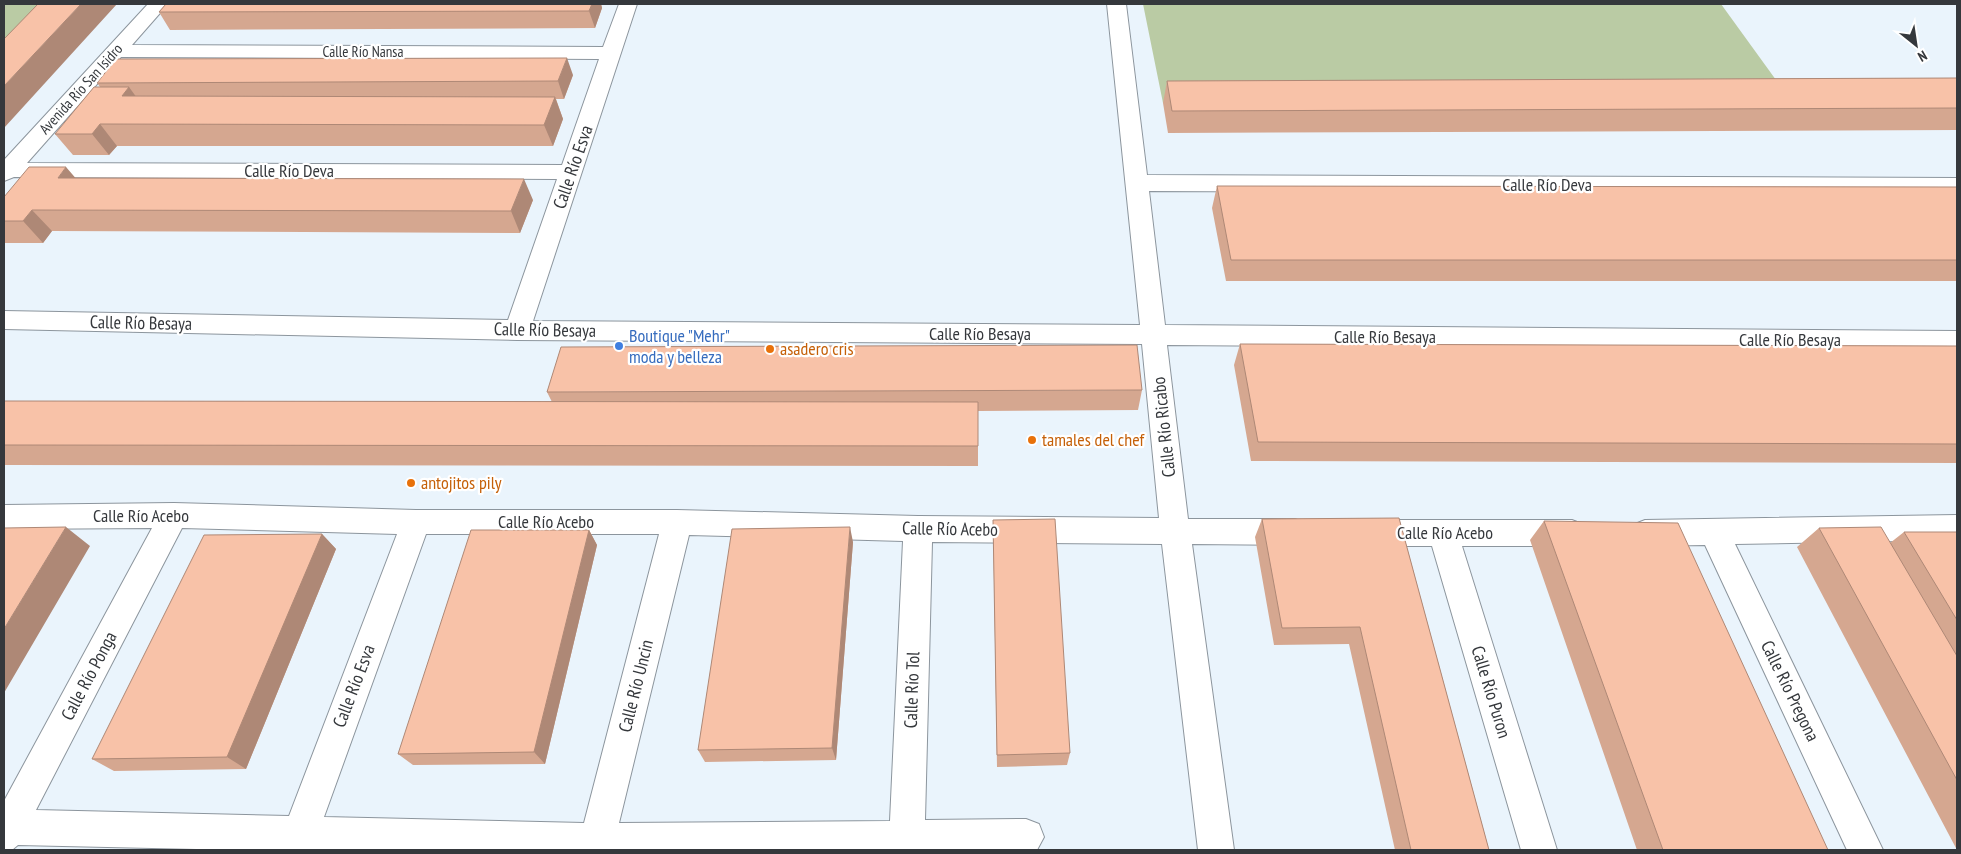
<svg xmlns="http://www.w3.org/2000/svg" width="1961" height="854" font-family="'PT Sans Narrow',sans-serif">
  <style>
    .green { fill: #bacba4 }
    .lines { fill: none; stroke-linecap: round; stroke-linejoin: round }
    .minor-casing { stroke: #8c959d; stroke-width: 2 }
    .minor { fill: #fff; fill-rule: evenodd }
    .wall { fill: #d5a790 }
    .shaded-wall { fill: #ae8876 }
    .building { fill: #f8c2a8; stroke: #ae8876 }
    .shop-dot { fill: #3f7fe0; stroke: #fff; stroke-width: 2 }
    .food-dot { fill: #e8710a; stroke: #fff; stroke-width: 2 }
    .labels { text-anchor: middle; stroke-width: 4.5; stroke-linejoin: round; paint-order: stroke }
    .far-street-label { font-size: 15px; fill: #35383c; stroke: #fff }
    .street-label { font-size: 18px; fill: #35383c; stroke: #fff }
    .shop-label { font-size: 18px; fill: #366cbe; stroke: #fff; text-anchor: start }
    .food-label { font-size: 18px; fill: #c56008; stroke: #fff; text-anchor: start }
  </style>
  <rect width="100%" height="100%" fill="#eaf4fc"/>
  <!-- green -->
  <path class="green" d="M 4,4 L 40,4 L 4,40 Z
    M 1143,4 L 1721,4 L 1792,102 L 1163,103 Z"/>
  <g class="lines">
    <defs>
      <path id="minor" d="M 148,4 L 168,4 L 132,45 L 603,47 L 619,4 L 637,4 L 533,321 L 1140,325 L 1107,4 L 1126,4 L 1147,175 L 1957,178 L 1957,194 L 1149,191 L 1165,325 L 1957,331 L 1957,351 L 1167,345 L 1188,519 L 1295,519 L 1305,523 L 1310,532 L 1305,541 L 1295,545 L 1192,544 L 1234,850 L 1198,850 L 1162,544 L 932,542 L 925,820 L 1026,819 L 1039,824 L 1044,837 L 1037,850 L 241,850 L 18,845 L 12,850 L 4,850 L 4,801 L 152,528 L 4,529 L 4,505 L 174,503 L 416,510 L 677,510 L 918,516 L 1159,518 L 1142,344 L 517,340 L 4,329 L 4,311 L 508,320 L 557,179 L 14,177 L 4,181 L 4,160 ZM 121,57 L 599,59 L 562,165 L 27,163 ZM 182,528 L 397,534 L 289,816 L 36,810 ZM 426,534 L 659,534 L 584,823 L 324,817 ZM 689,535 L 903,541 L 890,821 L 619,823 Z
        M 1957,515 L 1957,540 L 1735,544 L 1883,850 L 1847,850 L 1705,545 L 1645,546 L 1635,542 L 1630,533 L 1635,524 L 1645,520 Z
        M 1365,520 L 1572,520 L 1582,524 L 1587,533 L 1582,542 L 1572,546 L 1462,546 L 1557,850 L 1521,850 L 1432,546 L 1365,546 L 1355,542 L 1350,533 L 1355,524 Z"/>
    </defs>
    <!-- minor casing -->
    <use href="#minor" class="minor-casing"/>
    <!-- minor -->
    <use href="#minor" class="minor"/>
  </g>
  <!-- wall -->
  <path class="wall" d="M 166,4 L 601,4 L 602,8 L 595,28 L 170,30 L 159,12 Z
    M 573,75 L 564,99 L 556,99 L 563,119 L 553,146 L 117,146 L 109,155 L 73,155 L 55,134 L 100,87 L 97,83 Z
    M 1957,78 L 1957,130 L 1168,133 L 1163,103 L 1167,81 Z
    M 75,178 L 533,200 L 520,233 L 52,231 L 43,243 L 5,243 L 4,242 L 4,221 Z
    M 1217,186 L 1957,187 L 1957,281 L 1226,281 L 1212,208 Z
    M 1240,344 L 1957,346 L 1957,463 L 1251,461 L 1234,365 Z
    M 1142,390 L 1138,410 L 978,411 L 978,466 L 4,465 L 4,401 L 552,402 L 547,392 Z
    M 1399,518 L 1489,850 L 1395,850 L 1349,644 L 1274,645 L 1255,537 L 1262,519 Z
    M 993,520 L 1070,753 L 1067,765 L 997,767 Z
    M 1544,521 L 1828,850 L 1637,850 L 1530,540 Z
    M 1819,528 L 1890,543 L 1904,532 L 1957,532 L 1957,850 L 1797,547 Z
    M 589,530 L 597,545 L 545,764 L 413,765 L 398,754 Z
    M 322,534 L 336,549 L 246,769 L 114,771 L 92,759 Z
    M 853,542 L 836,760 L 705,762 L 698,750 Z"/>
  <!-- shaded-wall -->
  <path class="shaded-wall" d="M 81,4 L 117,4 L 4,128 L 4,86 Z
    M 592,4 L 601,4 L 602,8 L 595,28 L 589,11 Z
    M 567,58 L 573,75 L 564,99 L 558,81 Z
    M 129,87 L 145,109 L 122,96 Z
    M 555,97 L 563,119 L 553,146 L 544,125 Z
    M 100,124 L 117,146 L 109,155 L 92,134 Z
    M 66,167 L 85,189 L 58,178 Z
    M 524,179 L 533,200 L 520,233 L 511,211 Z
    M 32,210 L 52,231 L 43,243 L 23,221 Z
    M 66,527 L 90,546 L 4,693 L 4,629 Z
    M 850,527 L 853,542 L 836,760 L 832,748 Z
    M 589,530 L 597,545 L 545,764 L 534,752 Z
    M 322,534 L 336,549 L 246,769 L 227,757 Z"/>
  <!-- building -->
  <path class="building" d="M 38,4 L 81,4 L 4,86 L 4,39 Z
    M 166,4 L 592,4 L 589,11 L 159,12 Z
    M 567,58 L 558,81 L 97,83 L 116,59 Z
    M 1957,78 L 1957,108 L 1172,111 L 1167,81 Z
    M 94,87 L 129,87 L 122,96 L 555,97 L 544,125 L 100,124 L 92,134 L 55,134 Z
    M 29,167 L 66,167 L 58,178 L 524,179 L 511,211 L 32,210 L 23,221 L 4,221 L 4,197 Z
    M 1217,186 L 1957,187 L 1957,260 L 1231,260 Z
    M 1240,344 L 1957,346 L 1957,444 L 1258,442 Z
    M 1137,345 L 1142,390 L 547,392 L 561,347 Z
    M 4,401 L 978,402 L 978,446 L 4,445 Z
    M 1399,518 L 1489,850 L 1411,850 L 1360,627 L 1282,628 L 1262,519 Z
    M 1055,519 L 1070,753 L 997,755 L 993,520 Z
    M 1544,521 L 1678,523 L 1828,850 L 1663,850 Z
    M 66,527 L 4,629 L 4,528 Z
    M 850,527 L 832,748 L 698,750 L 732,529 Z
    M 1881,527 L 1957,656 L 1957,780 L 1819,528 Z
    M 471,530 L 589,530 L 534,752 L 398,754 Z
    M 1904,532 L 1957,532 L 1957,620 Z
    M 322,534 L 227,757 L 92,759 L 204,535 Z"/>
  <!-- markers -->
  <circle class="shop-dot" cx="619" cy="346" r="5"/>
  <g class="food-dot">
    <circle cx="770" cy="349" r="5"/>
    <circle cx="1032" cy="440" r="5"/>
    <circle cx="411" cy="483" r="5"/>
  </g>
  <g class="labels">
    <!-- far-street labels -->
    <g class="far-street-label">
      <text x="363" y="57">Calle Río Nansa</text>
      <text transform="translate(81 89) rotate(-48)" y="5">Avenida Río San Isidro</text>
    </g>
    <!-- street labels -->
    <g class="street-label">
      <text transform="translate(573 167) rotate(-71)" y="6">Calle Río Esva</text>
      <text x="289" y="177">Calle Río Deva</text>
      <text x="1547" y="191">Calle Río Deva</text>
      <text transform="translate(141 323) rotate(1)" y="6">Calle Río Besaya</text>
      <text transform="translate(545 330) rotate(1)" y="6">Calle Río Besaya</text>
      <text x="980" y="340">Calle Río Besaya</text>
      <text x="1385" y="343">Calle Río Besaya</text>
      <text x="1790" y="346">Calle Río Besaya</text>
      <text transform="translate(1164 427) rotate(-96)" y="6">Calle Río Ricabo</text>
      <text x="141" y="522">Calle Río Acebo</text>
      <text x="546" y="528">Calle Río Acebo</text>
      <text transform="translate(950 529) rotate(1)" y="6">Calle Río Acebo</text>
      <text x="1445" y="539">Calle Río Acebo</text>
      <text transform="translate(89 676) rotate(-62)" y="6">Calle Río Ponga</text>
      <text transform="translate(354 686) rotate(-69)" y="6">Calle Río Esva</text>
      <text transform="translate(636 686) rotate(-76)" y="6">Calle Río Uncin</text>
      <text transform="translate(912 690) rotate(-88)" y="6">Calle Río Tol</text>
      <text transform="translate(1790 691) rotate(64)" y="6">Calle Río Pregona</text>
      <text transform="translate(1491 692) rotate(73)" y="6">Calle Río Puron</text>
    </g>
    <!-- shop labels -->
    <g class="shop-label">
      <text x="629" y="342">Boutique "Mehr"<tspan x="629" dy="21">moda y belleza</tspan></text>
    </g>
    <!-- food labels -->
    <g class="food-label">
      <text x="780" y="355">asadero cris</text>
      <text x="1042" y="446">tamales del chef</text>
      <text x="421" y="489">antojitos pily</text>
    </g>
  </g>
  <!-- border -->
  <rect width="1961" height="854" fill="none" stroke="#35383c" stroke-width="10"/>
  <!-- north arrow -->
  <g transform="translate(1916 45) rotate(150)" stroke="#ffffff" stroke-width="4" paint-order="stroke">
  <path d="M0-4L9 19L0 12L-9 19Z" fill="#35383c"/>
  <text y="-8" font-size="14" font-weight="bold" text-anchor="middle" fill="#35383c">N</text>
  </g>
</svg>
